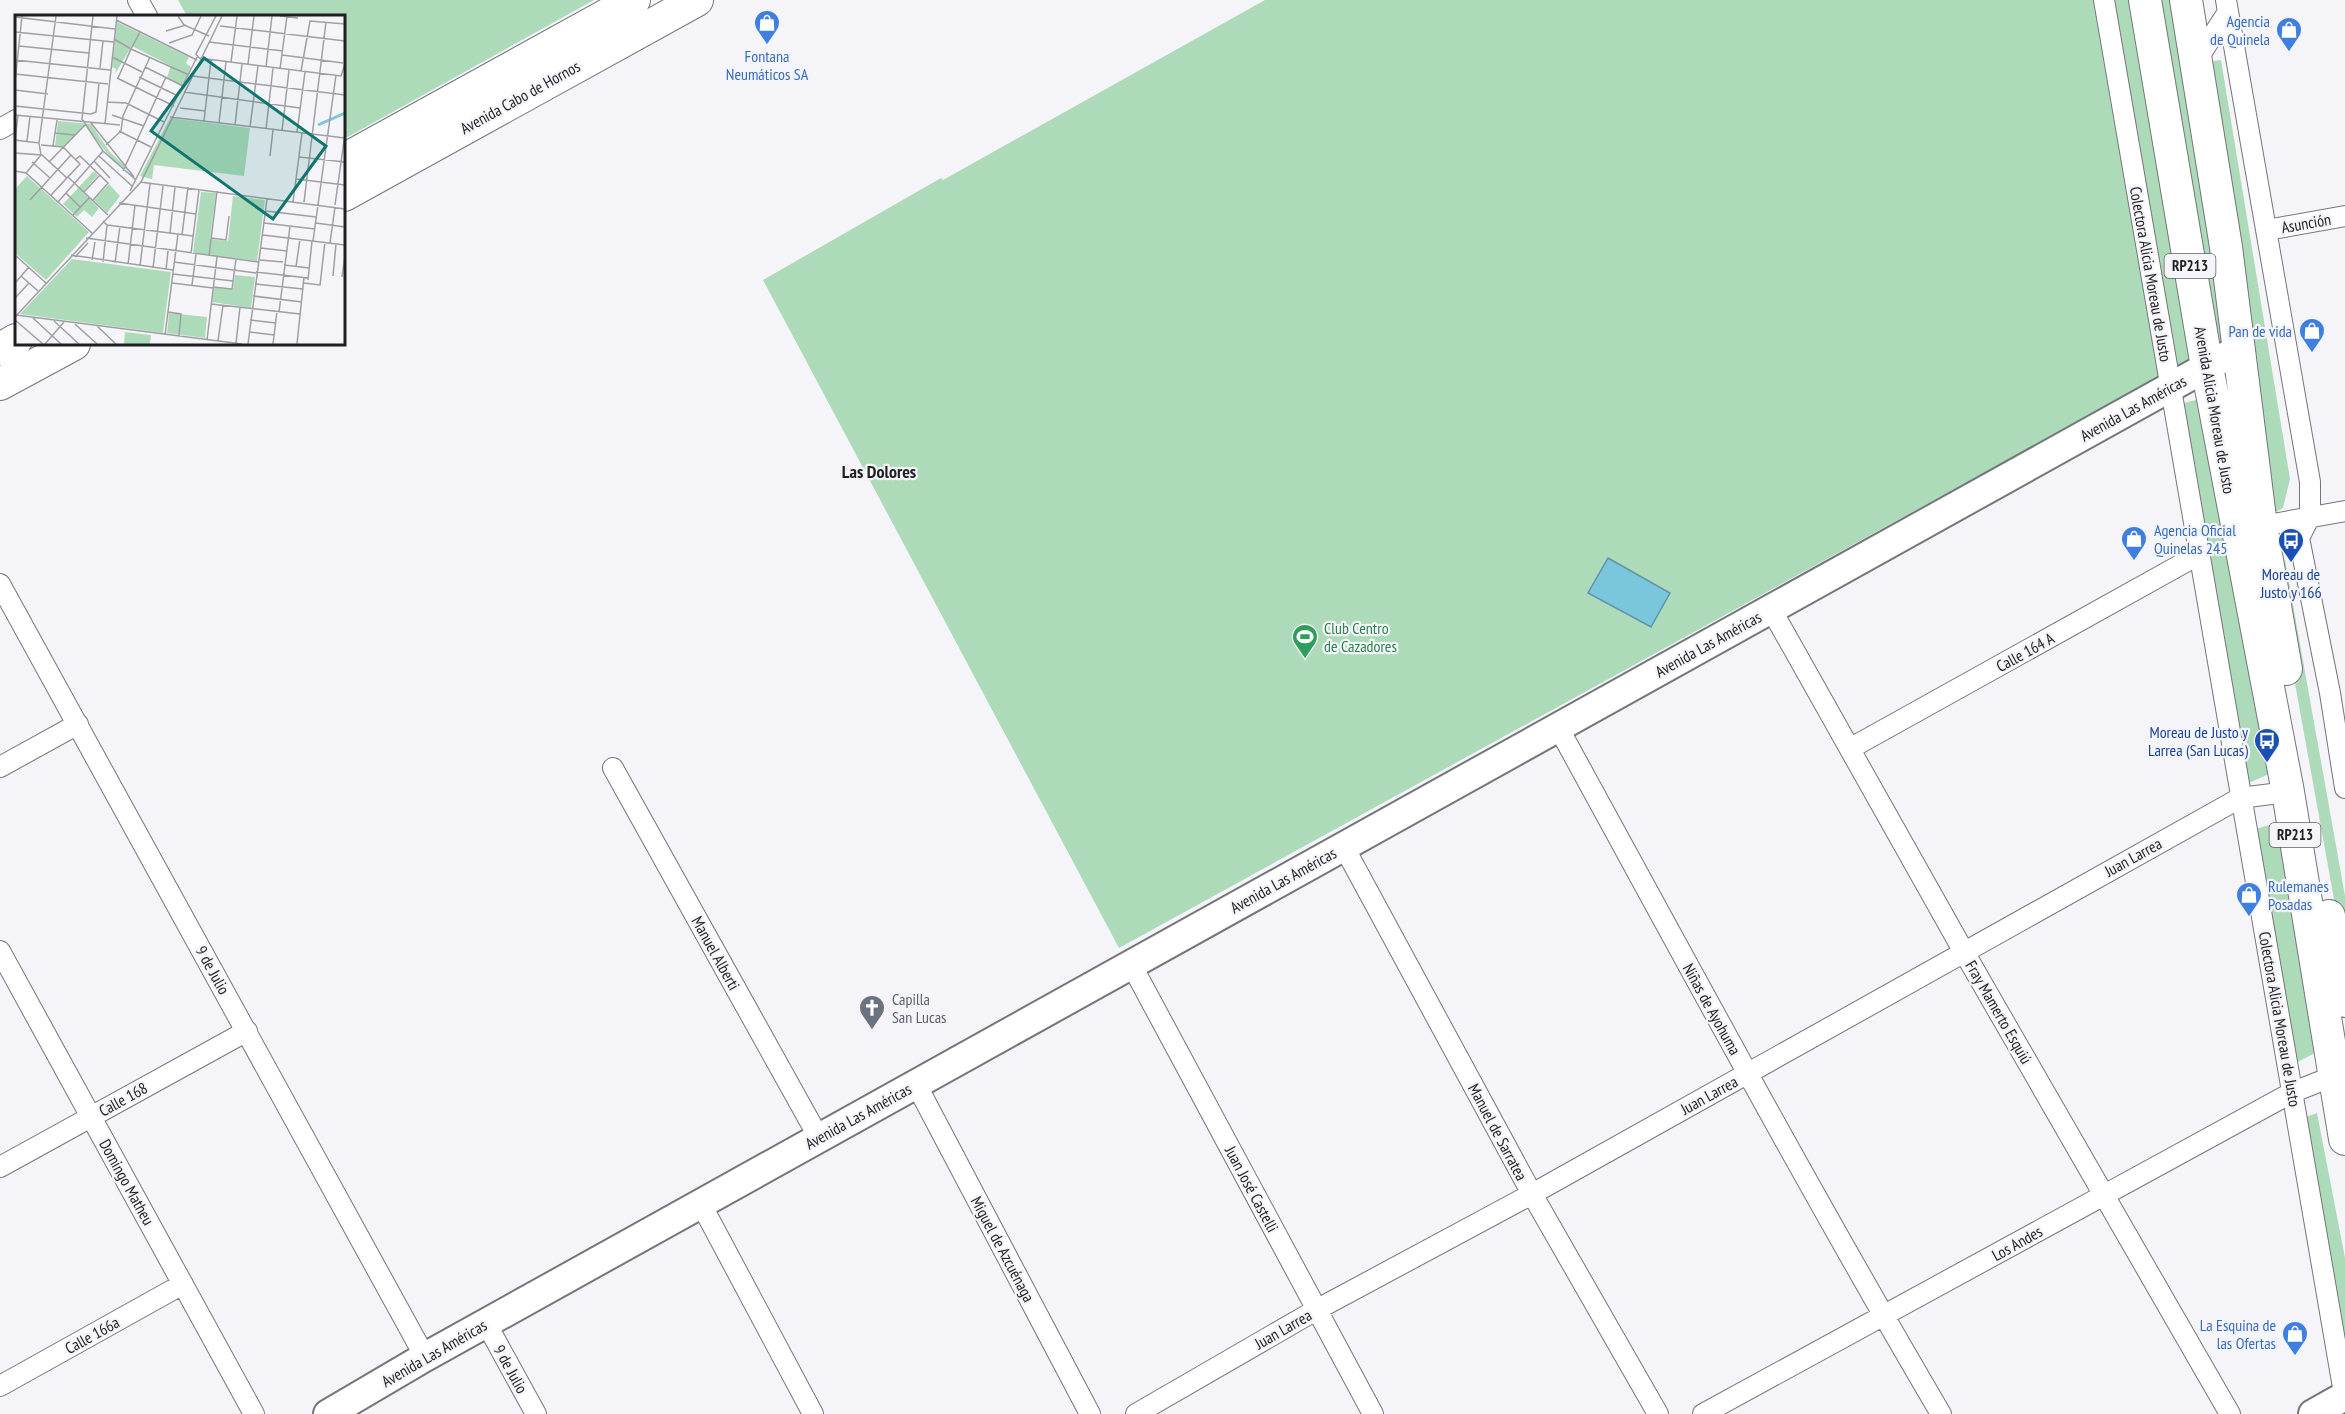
<svg xmlns="http://www.w3.org/2000/svg" width="2345" height="1414" font-family="'PT Sans Narrow',sans-serif">
  <style>
    .green { fill: #addbb9 }
    .water { fill: #7ac6dc; stroke: #5f94a4; stroke-width: 1.5 }
    .lines { fill: none; stroke-linecap: round; stroke-linejoin: round }
    .street-casing { stroke: #75757a; stroke-width: 22 }
    .secondary-casing { stroke: #75757a; stroke-width: 32 }
    .primary-casing { stroke: #75757a; stroke-width: 34 }
    .street { stroke: #fff; stroke-width: 20 }
    .secondary { stroke: #fff; stroke-width: 28 }
    .primary { stroke: #fff; stroke-width: 32 }
    .labels { text-anchor: middle; stroke-width: 4.5; stroke-linejoin: round; paint-order: stroke }
    .shield { fill: #f4f4f9; stroke: #5f5f62; stroke-width: 1.5 }
    .shield-label { font-size: 15px; font-weight: bold; fill: #1f1f21 }
    .shop-label { font-size: 16px; fill: #366cbe; stroke: #f4f4f9; text-anchor: end }
    .street-label { font-size: 16px; fill: #1f1f21; stroke: #f4f4f9 }
    .transit-label { font-size: 16px; fill: #164399; stroke: #f4f4f9 }
    .leisure-label { font-size: 16px; fill: #27864d; stroke: #f4f4f9; text-anchor: start }
    .worship-label { font-size: 16px; fill: #5b616d; stroke: #f4f4f9; text-anchor: start }
    .neighbourhood-label { font-size: 18px; font-weight: bold; fill: #1f1f21; stroke: #f4f4f9 }
    .inset-river { fill: none; stroke: #7ac6dc; stroke-width: 3 }
    .inset-road { fill: none; stroke: #9f9fa3; stroke-width: 1.5 }
    .view { fill: #0f766e; fill-opacity: 0.15; stroke: #0f766e; stroke-width: 3 }
    .inset-edge { fill: none; stroke: #1f1f21; stroke-width: 3 }
  </style>
  <rect width="100%" height="100%" fill="#f4f4f9"/>
  <!-- green -->
  <path class="green" d="M 178,0 L 594,0 L 344,139 L 344,16 L 187,16 Z
    M 1265,0 L 2104,0 L 2169,371 L 1119,948 L 763,280 L 941,178 L 943,180 Z
    M 2112,0 L 2138,0 L 2200,361 L 2175,371 Z
    M 2154,0 L 2178,0 L 2231,339 L 2209,344 Z
    M 2221,60 L 2290,479 L 2283,508 L 2267,517 L 2207,62 Z
    M 2204,398 L 2269,774 L 2240,787 L 2171,406 Z
    M 2285,560 L 2345,896 L 2345,960 L 2273,562 Z
    M 2279,822 L 2321,1050 L 2286,1068 L 2246,832 Z
    M 2317,1113 L 2345,1258 L 2345,1372 L 2297,1120 Z"/>
  <!-- water -->
  <path class="water" d="M 1608,558 L 1670,593 L 1651,627 L 1588,593 Z"/>
  <g class="lines">
    <defs>
      <path id="street" d="M 138,0 L 147,16
        M 2104,0 L 2345,1399
        M 2226,0 L 2310,482 L 2310,516 L 2299,538 L 2330,693 L 2345,788
        M 2196,61 L 2228,12
        M 0,129 L 16,120
        M 2267,230 L 2345,216
        M 2251,528 L 2345,511
        M 0,584 L 425,1357
        M 1771,609 L 1964,952 L 2230,1414
        M 1558,727 C 1684,957 1808,1188 1941,1414
        M 1851,748 L 2198,555
        M 0,767 L 78,724
        M 613,768 L 819,1138
        M 1344,847 L 1532,1194 L 1658,1414
        M 0,951 L 254,1414
        M 1131,964 L 1373,1414
        M 916,1084 L 1090,1414
        M 0,1167 L 247,1031
        M 701,1204 L 813,1414
        M 486,1323 L 536,1414
        M 0,1386 L 183,1284
        M 1136,1414 L 1316,1310 L 1532,1194 L 2240,798 L 2288,792
        M 1703,1414 L 2293,1092 L 2334,1076"/>
      <path id="secondary" d="M 328,1414 L 425,1357 L 2239,349
        M 2313,1414 L 2345,1396"/>
      <path id="primary" d="M 2145,0 L 2207,367 L 2288,792 L 2345,1139
        M 2186,0 L 2226,247 L 2261,526 L 2286,669
        M 344,160 L 634,0
        M 344,195 L 697,0
        M 0,349 L 16,340
        M 0,384 L 74,344
        M 2329,916 L 2345,1001"/>
    </defs>
    <!-- street casing -->
    <use href="#street" class="street-casing"/>
    <!-- secondary casing -->
    <use href="#secondary" class="secondary-casing"/>
    <!-- primary casing -->
    <use href="#primary" class="primary-casing"/>
    <!-- street -->
    <use href="#street" class="street"/>
    <!-- secondary -->
    <use href="#secondary" class="secondary"/>
    <!-- primary -->
    <use href="#primary" class="primary"/>
  </g>
  <!-- icons -->
  <defs>
    <symbol id="shop-pin" viewBox="-11 -11 22 30"><path d="M0 17L-7.5 6A9.5 9.5 0 1 1 7.5 6Z" fill="#3f7fe0" stroke="#f4f4f9"/><path d="M-5-2.5h2.3a2.7 3.5 0 0 1 5.4 0H5L5.5 6h-11ZM-1.5-2.5h3a1.5 2.3 0 0 0-3 0Z" fill="#fff"/></symbol>
    <symbol id="bus-pin" viewBox="-11 -11 22 30"><path d="M0 17L-7.5 6A9.5 9.5 0 1 1 7.5 6Z" fill="#1a4fb4" stroke="#f4f4f9"/><path d="M-5-6H5V4H4V6H2V4H-2V6H-4V4H-5ZM-3.5-4V0h7V-4ZM-3.5 1.2v1.5H-2V1.2ZM2 1.2v1.5H3.5V1.2Z" fill="#fff"/></symbol>
    <symbol id="stadium-pin" viewBox="-11 -11 22 30"><path d="M0 17L-7.5 6A9.5 9.5 0 1 1 7.5 6Z" fill="#2e9e5b" stroke="#f4f4f9"/><path d="M0-5a6.5 5 0 1 0 0 10a6.5 5 0 1 0 0-10ZM-3.5-1.8h7v3.6h-7Z" fill="#fff"/></symbol>
    <symbol id="church-pin" viewBox="-11 -11 22 30"><path d="M0 17L-7.5 6A9.5 9.5 0 1 1 7.5 6Z" fill="#6b7280" stroke="#f4f4f9"/><path d="M-1.2-6h2.4v3.5h3.3v2.4h-3.3V6h-2.4V-.1h-3.3v-2.4h3.3Z" fill="#fff"/></symbol>
  </defs>
  <g fill-rule="evenodd">
    <use href="#shop-pin" x="752" y="8" width="30" height="40"/>
    <use href="#shop-pin" x="2274" y="15" width="30" height="40"/>
    <use href="#shop-pin" x="2297" y="316" width="30" height="40"/>
    <use href="#shop-pin" x="2119" y="524" width="30" height="40"/>
    <use href="#bus-pin" x="2276" y="526" width="30" height="40"/>
    <use href="#stadium-pin" x="1290" y="622" width="30" height="40"/>
    <use href="#bus-pin" x="2252" y="726" width="30" height="40"/>
    <use href="#shop-pin" x="2234" y="880" width="30" height="40"/>
    <use href="#church-pin" x="857" y="993" width="30" height="40"/>
    <use href="#shop-pin" x="2280" y="1319" width="30" height="40"/>
  </g>
  <g class="labels">
    <!-- shield labels -->
    <g class="shield">
      <rect x="2164.5" y="254" width="51" height="24" rx="4.5"/>
      <rect x="2269.5" y="823" width="51" height="24" rx="4.5"/>
    </g>
    <g class="shield-label">
      <text x="2190" y="271">RP213</text>
      <text x="2295" y="840">RP213</text>
    </g>
    <!-- shop labels -->
    <g class="shop-label">
      <text x="2270" y="27">Agencia<tspan x="2270" dy="18">de Quinela</tspan></text>
      <text x="767" y="62" text-anchor="middle">Fontana<tspan x="767" dy="18">Neumáticos SA</tspan></text>
      <text x="2292" y="337">Pan de vida</text>
      <text x="2154" y="536" text-anchor="start">Agencia Oficial<tspan x="2154" dy="18">Quinelas 245</tspan></text>
      <text x="2268" y="892" text-anchor="start">Rulemanes<tspan x="2268" dy="18">Posadas</tspan></text>
      <text x="2276" y="1331">La Esquina de<tspan x="2276" dy="18">las Ofertas</tspan></text>
    </g>
    <!-- street labels -->
    <g class="street-label">
      <text transform="translate(520 97) rotate(-29)" y="6">Avenida Cabo de Hornos</text>
      <text transform="translate(2306 223) rotate(-10)" y="6">Asunción</text>
      <text transform="translate(2151 274) rotate(80)" y="6">Colectora Alicia Moreau de Justo</text>
      <text transform="translate(2133 408) rotate(-29)" y="6">Avenida Las Américas</text>
      <text transform="translate(2215 410) rotate(80)" y="6">Avenida Alicia Moreau de Justo</text>
      <text transform="translate(1708 644) rotate(-29)" y="6">Avenida Las Américas</text>
      <text transform="translate(2025 652) rotate(-29)" y="6">Calle 164 A</text>
      <text transform="translate(2133 857) rotate(-29)" y="6">Juan Larrea</text>
      <text transform="translate(1283 880) rotate(-29)" y="6">Avenida Las Américas</text>
      <text transform="translate(716 953) rotate(61)" y="6">Manuel Alberti</text>
      <text transform="translate(213 970) rotate(61)" y="6">9 de Julio</text>
      <text transform="translate(1712 1009) rotate(61)" y="6">Niñas de Ayohuma</text>
      <text transform="translate(1999 1012) rotate(60)" y="6">Fray Mamerto Esquiú</text>
      <text transform="translate(2280 1019) rotate(80)" y="6">Colectora Alicia Moreau de Justo</text>
      <text transform="translate(1709 1095) rotate(-29)" y="6">Juan Larrea</text>
      <text transform="translate(123 1099) rotate(-29)" y="6">Calle 168</text>
      <text transform="translate(858 1116) rotate(-29)" y="6">Avenida Las Américas</text>
      <text transform="translate(1498 1132) rotate(62)" y="6">Manuel de Sarratea</text>
      <text transform="translate(127 1182) rotate(61)" y="6">Domingo Matheu</text>
      <text transform="translate(1252 1189) rotate(62)" y="6">Juan José Castelli</text>
      <text transform="translate(2017 1243) rotate(-29)" y="6">Los Andes</text>
      <text transform="translate(1003 1249) rotate(62)" y="6">Miguel de Azcuénaga</text>
      <text transform="translate(1283 1329) rotate(-30)" y="6">Juan Larrea</text>
      <text transform="translate(92 1335) rotate(-29)" y="6">Calle 166a</text>
      <text transform="translate(434 1353) rotate(-30)" y="6">Avenida Las Américas</text>
      <text transform="translate(511 1369) rotate(61)" y="6">9 de Julio</text>
    </g>
    <!-- transit labels -->
    <g class="transit-label">
      <text x="2291" y="580">Moreau de<tspan x="2291" dy="18">Justo y 166</tspan></text>
      <text x="2248" y="738" text-anchor="end">Moreau de Justo y<tspan x="2248" dy="18">Larrea (San Lucas)</tspan></text>
    </g>
    <!-- leisure labels -->
    <g class="leisure-label">
      <text x="1324" y="634">Club Centro<tspan x="1324" dy="18">de Cazadores</tspan></text>
    </g>
    <!-- worship labels -->
    <g class="worship-label">
      <text x="892" y="1005">Capilla<tspan x="892" dy="18">San Lucas</tspan></text>
    </g>
    <!-- neighbourhood labels -->
    <g class="neighbourhood-label">
      <text x="879" y="478">Las Dolores</text>
    </g>
  </g>
  <!-- overview -->
  <g transform="translate(15 15)">
    <rect width="330" height="330" fill="#f4f4f9"/>
    <path d="M 102,7 L 174,42 L 171,48 L 176,52 L 168,71 L 152,62 L 156,51 L 117,31 L 100,59 L 101,54 L 97,52 ZM 155,103 L 235,113 L 229,161 L 139,150 L 137,164 L 147,167 L 125,161 ZM 43,106 L 76,109 L 94,136 L 118,159 L 98,146 L 70,110 L 49,132 L 40,131 ZM 79,156 L 83,160 L 68,177 L 84,193 L 77,202 L 69,195 L 62,202 L 48,189 ZM 12,161 L 74,217 L 31,265 L 0,238 L 0,174 ZM 94,169 L 105,181 L 92,198 L 79,185 ZM 186,177 L 201,178 L 195,224 L 213,226 L 218,181 L 250,185 L 242,246 L 178,238 ZM 57,244 L 156,257 L 148,318 L 5,299 ZM 220,260 L 240,262 L 236,293 L 197,287 L 199,272 L 218,274 ZM 154,298 L 192,302 L 190,323 L 152,318 ZM 110,317 L 136,320 L 135,329 L 109,329 Z" fill="#addbb9"/>
    <path class="inset-river" d="M 303,110 L 330,98"/>
    <path class="inset-road" d="M 78,1 L 67,104 L 88,136 L 121,165M 163,1 L 169,10 L 194,21M 265,1 L 283,3M 0,2 L 100,14M 101,5 L 182,45M 205,11 L 330,26M 151,16 L 171,10M 0,17 L 99,27M 99,24 L 116,34 L 125,17M 194,27 L 268,36M 154,28 L 177,20 L 186,1M 4,31 L 74,38M 267,40 L 328,48M 97,42 L 127,57M 184,43 L 181,39 L 201,1M 184,43 L 326,61 L 330,49M 0,45 L 95,55M 216,47 L 222,1M 233,49 L 239,1M 130,52 L 168,71M 251,52 L 257,1M 85,53 L 88,26M 265,54 L 272,1M 286,56 L 295,6 L 330,9M 0,59 L 93,69M 177,61 L 330,80M 124,62 L 163,81M 102,63 L 159,91M 103,63 L 116,34 L 174,60M 0,67 L 7,1M 0,75 L 33,79M 169,77 L 285,93M 92,87 L 111,88 L 149,107M 0,91 L 76,99 L 81,97 L 84,68M 165,93 L 190,96M 0,100 L 105,110M 3,100 L 0,125 L 24,128 L 41,1M 97,100 L 129,111M 155,102 L 330,123M 189,106 L 196,45M 76,108 L 119,162M 204,108 L 211,47M 90,109 L 102,1M 220,110 L 227,49M 235,112 L 243,51M 251,114 L 258,53M 104,116 L 136,132M 267,116 L 274,55M 282,117 L 290,57M 40,118 L 60,120M 12,126 L 15,101M 26,130 L 48,132 L 65,149 L 36,180M 91,130 L 106,116 L 108,101 L 135,42M 38,131 L 42,105M 0,138 L 27,140 L 52,163M 84,141 L 117,171M 255,141 L 258,115M 284,142 L 330,147M 61,144 L 65,141 L 93,168 L 78,185M 79,146 L 95,163M 17,147 L 35,163M 34,147 L 70,110M 0,156 L 11,158 L 77,218M 108,156 L 151,62M 11,158 L 26,140 L 24,128M 53,162 L 93,200M 281,164 L 330,170M 125,167 L 330,194M 115,176 L 182,42M 69,177 L 85,160M 51,178 L 65,192M 15,185 L 56,140M 43,187 L 88,136M 278,187 L 287,118M 289,187 L 311,7M 104,188 L 181,199M 320,190 L 330,119M 251,196 L 301,202M 58,200 L 75,182M 88,206 L 92,210 L 178,221M 249,208 L 300,214M 301,208 L 330,212M 155,218 L 160,172M 167,220 L 173,172M 248,220 L 330,230M 71,223 L 243,247M 196,223 L 211,225 L 214,201M 298,226 L 321,60M 315,228 L 320,192M 246,233 L 272,236M 176,238 L 184,175M 0,240 L 31,268M 56,240 L 158,255M 194,241 L 202,176M 60,242 L 73,228M 77,245 L 80,227M 245,245 L 268,247M 88,247 L 92,210M 159,247 L 241,258M 100,248 L 105,211M 113,250 L 120,190M 269,250 L 294,253M 125,251 L 135,169M 281,252 L 285,224M 138,253 L 148,171M 151,255 L 153,236M 241,257 L 293,263M 158,259 L 218,266M 6,261 L 23,276M 318,261 L 321,229M 327,262 L 330,241M 293,265 L 297,226M 0,268 L 14,252M 157,268 L 198,273M 289,268 L 305,270 L 310,227M 240,269 L 288,274M 177,270 L 181,239M 198,272 L 217,274 L 221,244M 238,281 L 287,287M 0,283 L 14,268M 196,289 L 285,299M 153,297 L 166,299 L 164,321M 264,297 L 275,211M 1,300 L 227,329M 0,302 L 126,167 L 207,1M 18,303 L 46,329M 0,305 L 28,329M 235,305 L 261,308M 39,306 L 64,329M 60,309 L 82,329M 82,311 L 101,329M 234,317 L 259,320M 150,320 L 163,219M 192,325 L 202,242M 203,326 L 208,290M 221,328 L 225,292M 30,329 L 49,307M 233,329 L 252,184M 258,329 L 262,296M 282,329 L 289,262"/>
    <path class="view" d="M 189,43 L 311,131 L 258,204 L 136,116 Z"/>
    <rect width="330" height="330" class="inset-edge"/>
  </g>
</svg>
